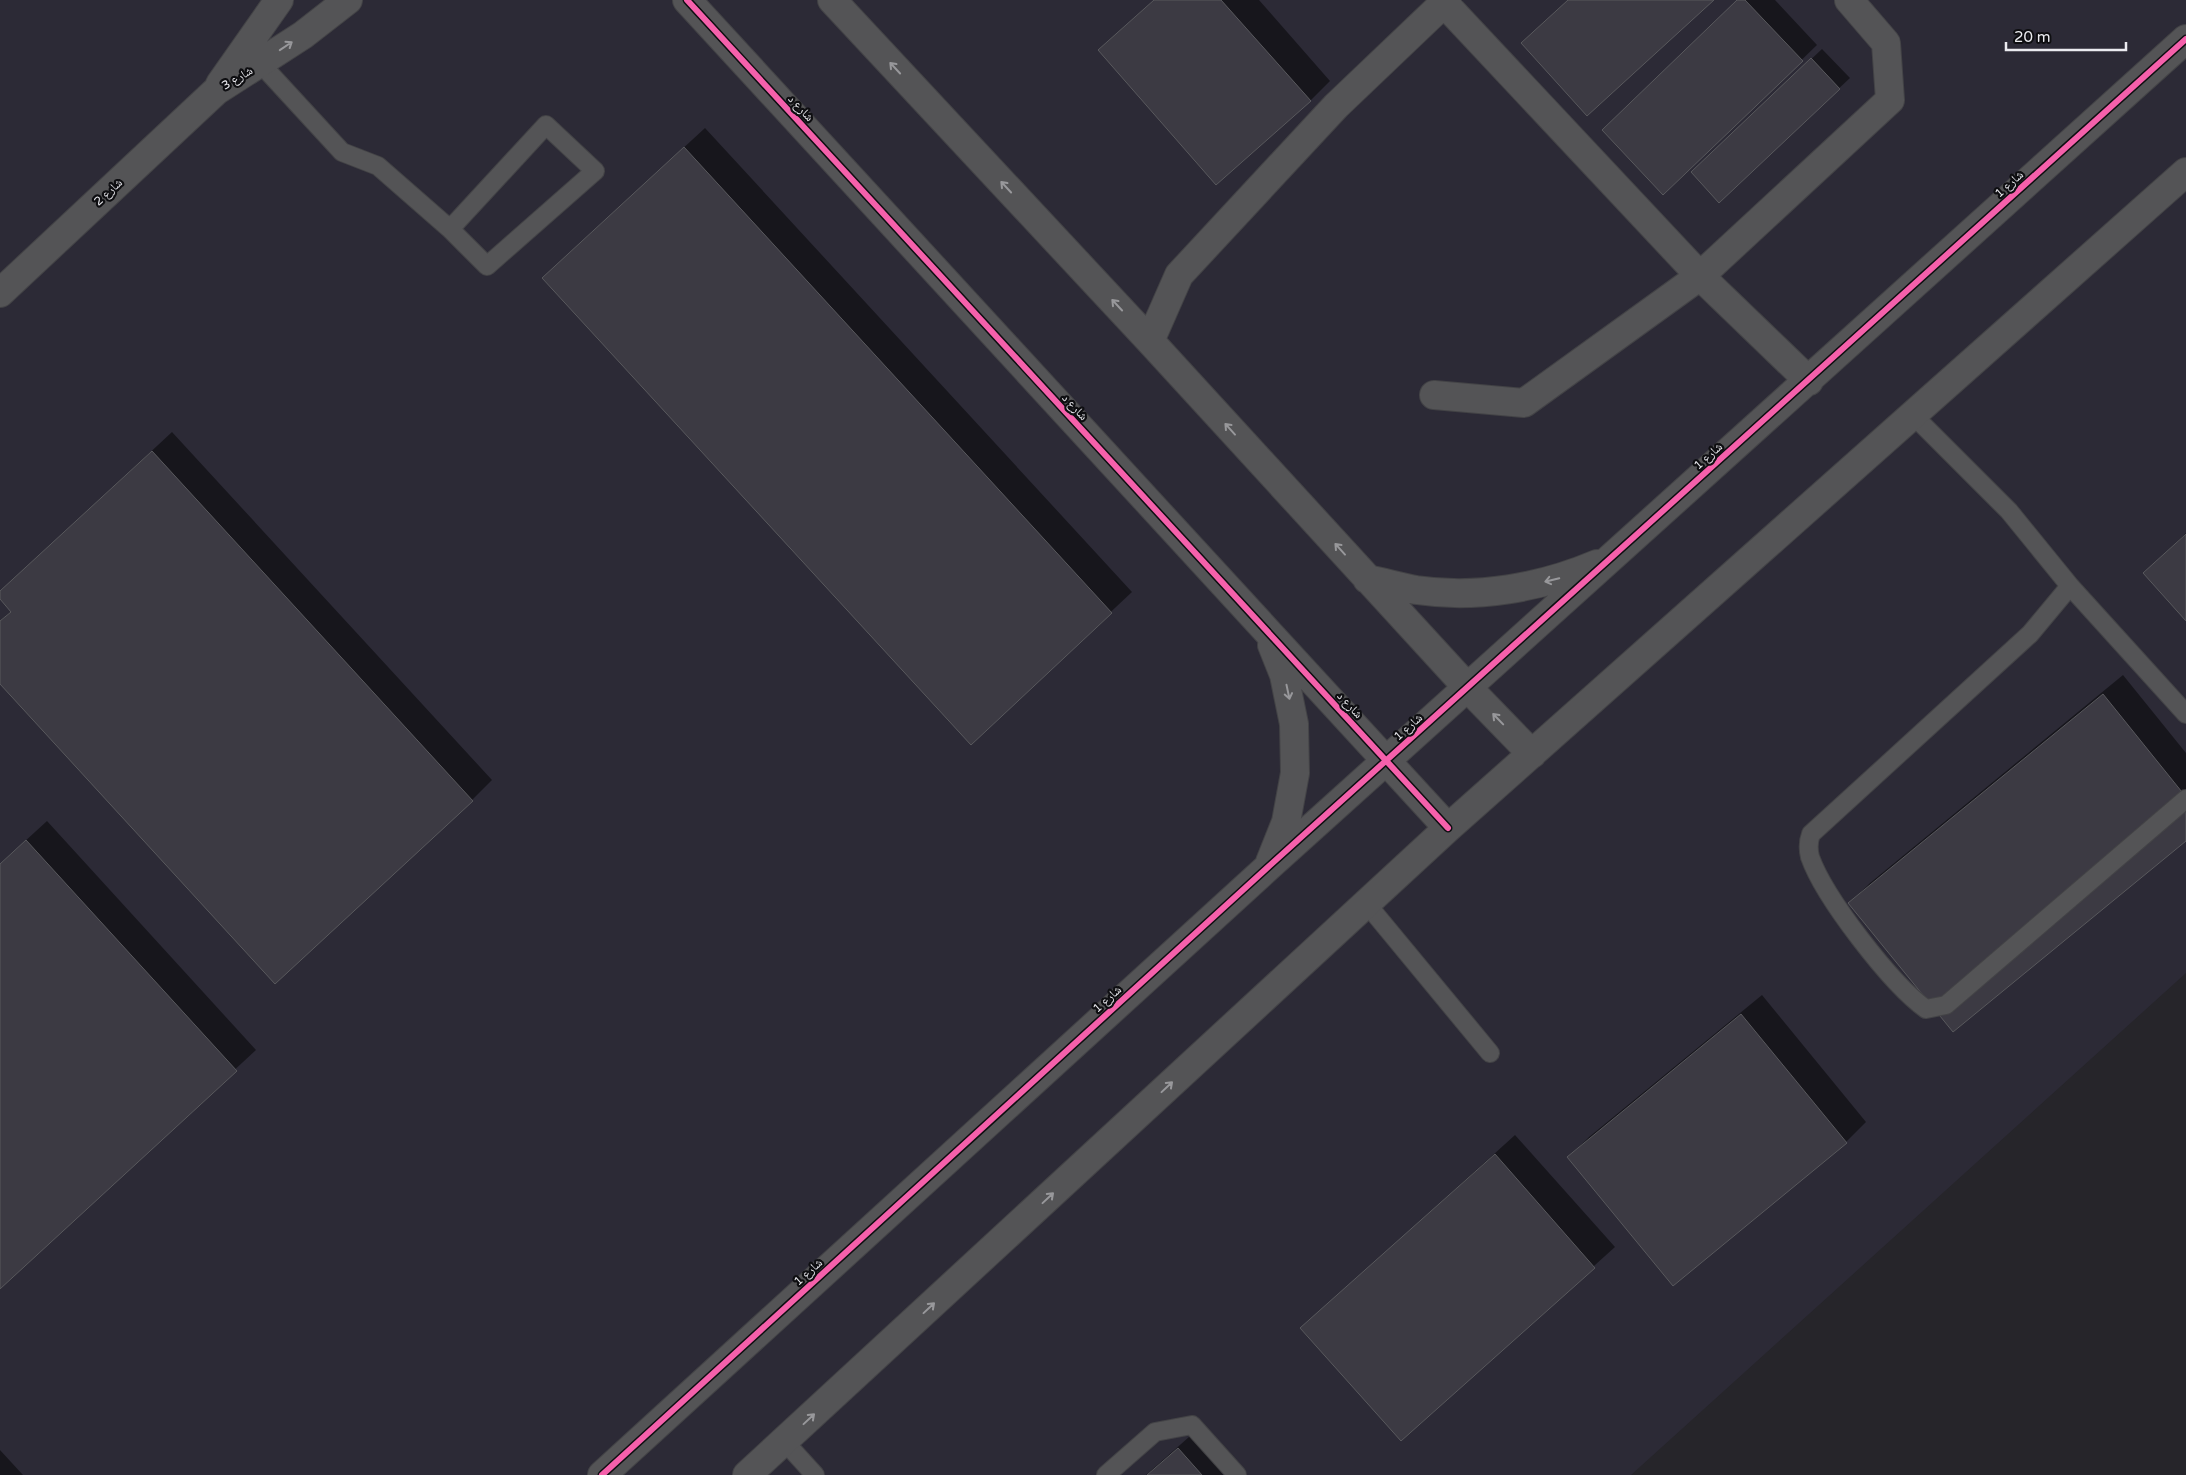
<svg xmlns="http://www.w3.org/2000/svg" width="2186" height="1475" font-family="'Varela Round','Noto Naskh Arabic',sans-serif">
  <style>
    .built { fill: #2c2a36 }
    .shadow { fill: #0007 }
    .building { fill: #3c3a43; stroke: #59595d }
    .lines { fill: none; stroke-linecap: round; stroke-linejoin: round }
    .service-casing { stroke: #434346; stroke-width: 20 }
    .minor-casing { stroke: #434346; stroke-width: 30 }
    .service { stroke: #545456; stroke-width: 18 }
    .minor { stroke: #545456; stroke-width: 28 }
    .cycleway-casing { stroke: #0e0e11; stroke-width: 9 }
    .cycleway { stroke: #f560ab; stroke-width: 6 }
    .oneway { stroke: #98989b }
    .labels { text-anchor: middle; stroke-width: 4.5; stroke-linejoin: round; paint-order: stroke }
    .street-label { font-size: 12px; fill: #ebebf0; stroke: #0e0e11 }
  </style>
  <rect width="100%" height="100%" fill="#26252a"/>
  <!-- built -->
  <path class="built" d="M 0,0 L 2186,0 L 2186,973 L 1631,1475 L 0,1475 Z"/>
  <!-- shadow -->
  <path class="shadow" d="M 1154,0 L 1259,0 L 1330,81 L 1310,101 L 1100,50 Z
    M 1738,0 L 1775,0 L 1817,45 L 1664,193 Z
    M 1822,49 L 1850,78 L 1719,201 L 1702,162 Z
    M 705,128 L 1132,592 L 971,743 L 564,258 Z
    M 172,432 L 492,780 L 472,800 L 0,682 L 0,621 L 12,611 L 0,597 L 0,592 Z
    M 2186,533 L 2186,619 L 2145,573 Z
    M 2123,675 L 2186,753 L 2186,840 L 1850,903 L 1870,883 Z
    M 47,821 L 256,1050 L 0,1287 L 0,864 Z
    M 1762,995 L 1866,1122 L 1846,1142 L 1569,1157 L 1589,1137 Z
    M 1515,1135 L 1615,1247 L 1401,1440 L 1302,1328 Z
    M 1198,1429 L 1239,1475 L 1146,1475 Z
    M 0,1450 L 23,1475 L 0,1475 Z"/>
  <!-- building -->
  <path class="building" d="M 1154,0 L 1221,0 L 1311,101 L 1216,185 L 1098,50 Z
    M 1568,0 L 1714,0 L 1587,116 L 1521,43 Z
    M 1737,0 L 1745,0 L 1803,61 L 1663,195 L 1602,130 Z
    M 1811,58 L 1840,89 L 1719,203 L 1691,172 Z
    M 684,147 L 1112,613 L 971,745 L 542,278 Z
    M 152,451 L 473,801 L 275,984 L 0,684 L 0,621 L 11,612 L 0,599 L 0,591 Z
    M 2186,534 L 2186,621 L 2143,573 Z
    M 2103,694 L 2186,797 L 2186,841 L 1953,1032 L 1848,903 Z
    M 26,840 L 237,1071 L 0,1289 L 0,864 Z
    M 1741,1014 L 1847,1143 L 1673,1286 L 1567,1157 Z
    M 1495,1154 L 1595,1268 L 1401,1441 L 1300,1328 Z
    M 1178,1448 L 1202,1475 L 1147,1475 Z"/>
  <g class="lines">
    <defs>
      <path id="service" d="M 261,64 L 342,152 L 378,166 L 450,229 L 487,266 L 595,171 L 546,125 L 450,229
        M 1913,415 L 2009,511 L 2070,586 L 2030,634 L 1811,834 C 1808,842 1808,849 1810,857 C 1824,897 1891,984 1926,1009 L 1946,1005 L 2186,799
        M 2070,586 L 2186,714
        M 1366,903 L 1490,1053
        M 785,1442 L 815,1475
        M 1106,1475 L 1155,1432 L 1192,1425 L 1237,1475"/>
      <path id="minor" d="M 687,0 L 1448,828
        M 832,0 L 1150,341 L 1468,688 L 1532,754
        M 1447,0 L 1444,3 L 1700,276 L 1809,381
        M 220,84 L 279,0
        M 0,293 L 216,91 L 303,35 L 348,0
        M 1150,341 L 1179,275 L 1336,106 L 1444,3
        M 1434,395 L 1524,403 L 1700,276 L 1890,100 L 1886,43 L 1849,0
        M 1367,579 C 1383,582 1400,587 1416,590 C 1477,599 1540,588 1597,564
        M 1270,862 L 1286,822 L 1295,773 L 1294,724 L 1284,675 L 1272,645
        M 602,1475 L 1267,868 L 2186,39
        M 747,1475 L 1448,828 L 2186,172"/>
    </defs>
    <!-- service casing -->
    <use href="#service" class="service-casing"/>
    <!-- minor casing -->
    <use href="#minor" class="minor-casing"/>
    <!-- service -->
    <use href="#service" class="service"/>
    <!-- minor -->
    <use href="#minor" class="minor"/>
    <defs>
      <path id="cycleway" d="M 687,0 L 1448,828
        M 602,1475 L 1267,868 L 2186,39"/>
    </defs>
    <!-- cycleway casing -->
    <use href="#cycleway" class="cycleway-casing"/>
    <!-- cycleway -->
    <use href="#cycleway" class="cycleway"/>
  </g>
  <!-- one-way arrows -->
  <defs><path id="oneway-shaft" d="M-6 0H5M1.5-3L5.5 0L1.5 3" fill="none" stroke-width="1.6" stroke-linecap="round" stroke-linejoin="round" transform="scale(1.25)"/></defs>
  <g class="oneway">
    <use href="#oneway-shaft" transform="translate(286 46) rotate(-34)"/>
    <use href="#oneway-shaft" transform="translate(895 68) rotate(-133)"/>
    <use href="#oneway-shaft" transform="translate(1006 187) rotate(-133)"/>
    <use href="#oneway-shaft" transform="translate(1117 305) rotate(-133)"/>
    <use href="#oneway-shaft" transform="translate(1230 429) rotate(-132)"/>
    <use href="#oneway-shaft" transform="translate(1340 549) rotate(-132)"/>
    <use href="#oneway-shaft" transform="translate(1552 580) rotate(166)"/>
    <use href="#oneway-shaft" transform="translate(1288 692) rotate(78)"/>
    <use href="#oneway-shaft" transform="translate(1498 719) rotate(-134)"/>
    <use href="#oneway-shaft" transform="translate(1167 1087) rotate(-43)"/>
    <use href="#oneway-shaft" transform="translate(1048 1198) rotate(-43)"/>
    <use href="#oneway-shaft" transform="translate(929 1308) rotate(-43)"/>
    <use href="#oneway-shaft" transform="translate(809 1419) rotate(-43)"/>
  </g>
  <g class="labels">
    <!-- street labels -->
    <g class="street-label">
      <text transform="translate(237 78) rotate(-31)" y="4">شارع 3</text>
      <text transform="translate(801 108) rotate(47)" y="4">شارع د</text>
      <text transform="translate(2009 184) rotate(-42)" y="4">شارع 1</text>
      <text transform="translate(108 192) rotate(-43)" y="4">شارع 2</text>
      <text transform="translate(1075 407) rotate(47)" y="4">شارع د</text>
      <text transform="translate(1708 456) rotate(-42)" y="4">شارع 1</text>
      <text transform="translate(1350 705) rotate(47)" y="4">شارع د</text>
      <text transform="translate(1408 727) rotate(-42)" y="4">شارع 1</text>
      <text transform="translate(1107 999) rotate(-42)" y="4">شارع 1</text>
      <text transform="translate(808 1272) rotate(-42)" y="4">شارع 1</text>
    </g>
  </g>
  <!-- scale -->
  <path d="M2006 42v8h120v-8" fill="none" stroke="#ebebf0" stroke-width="2.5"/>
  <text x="2014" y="42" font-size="15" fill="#ebebf0" stroke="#0e0e11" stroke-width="4" paint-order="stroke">20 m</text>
</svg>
